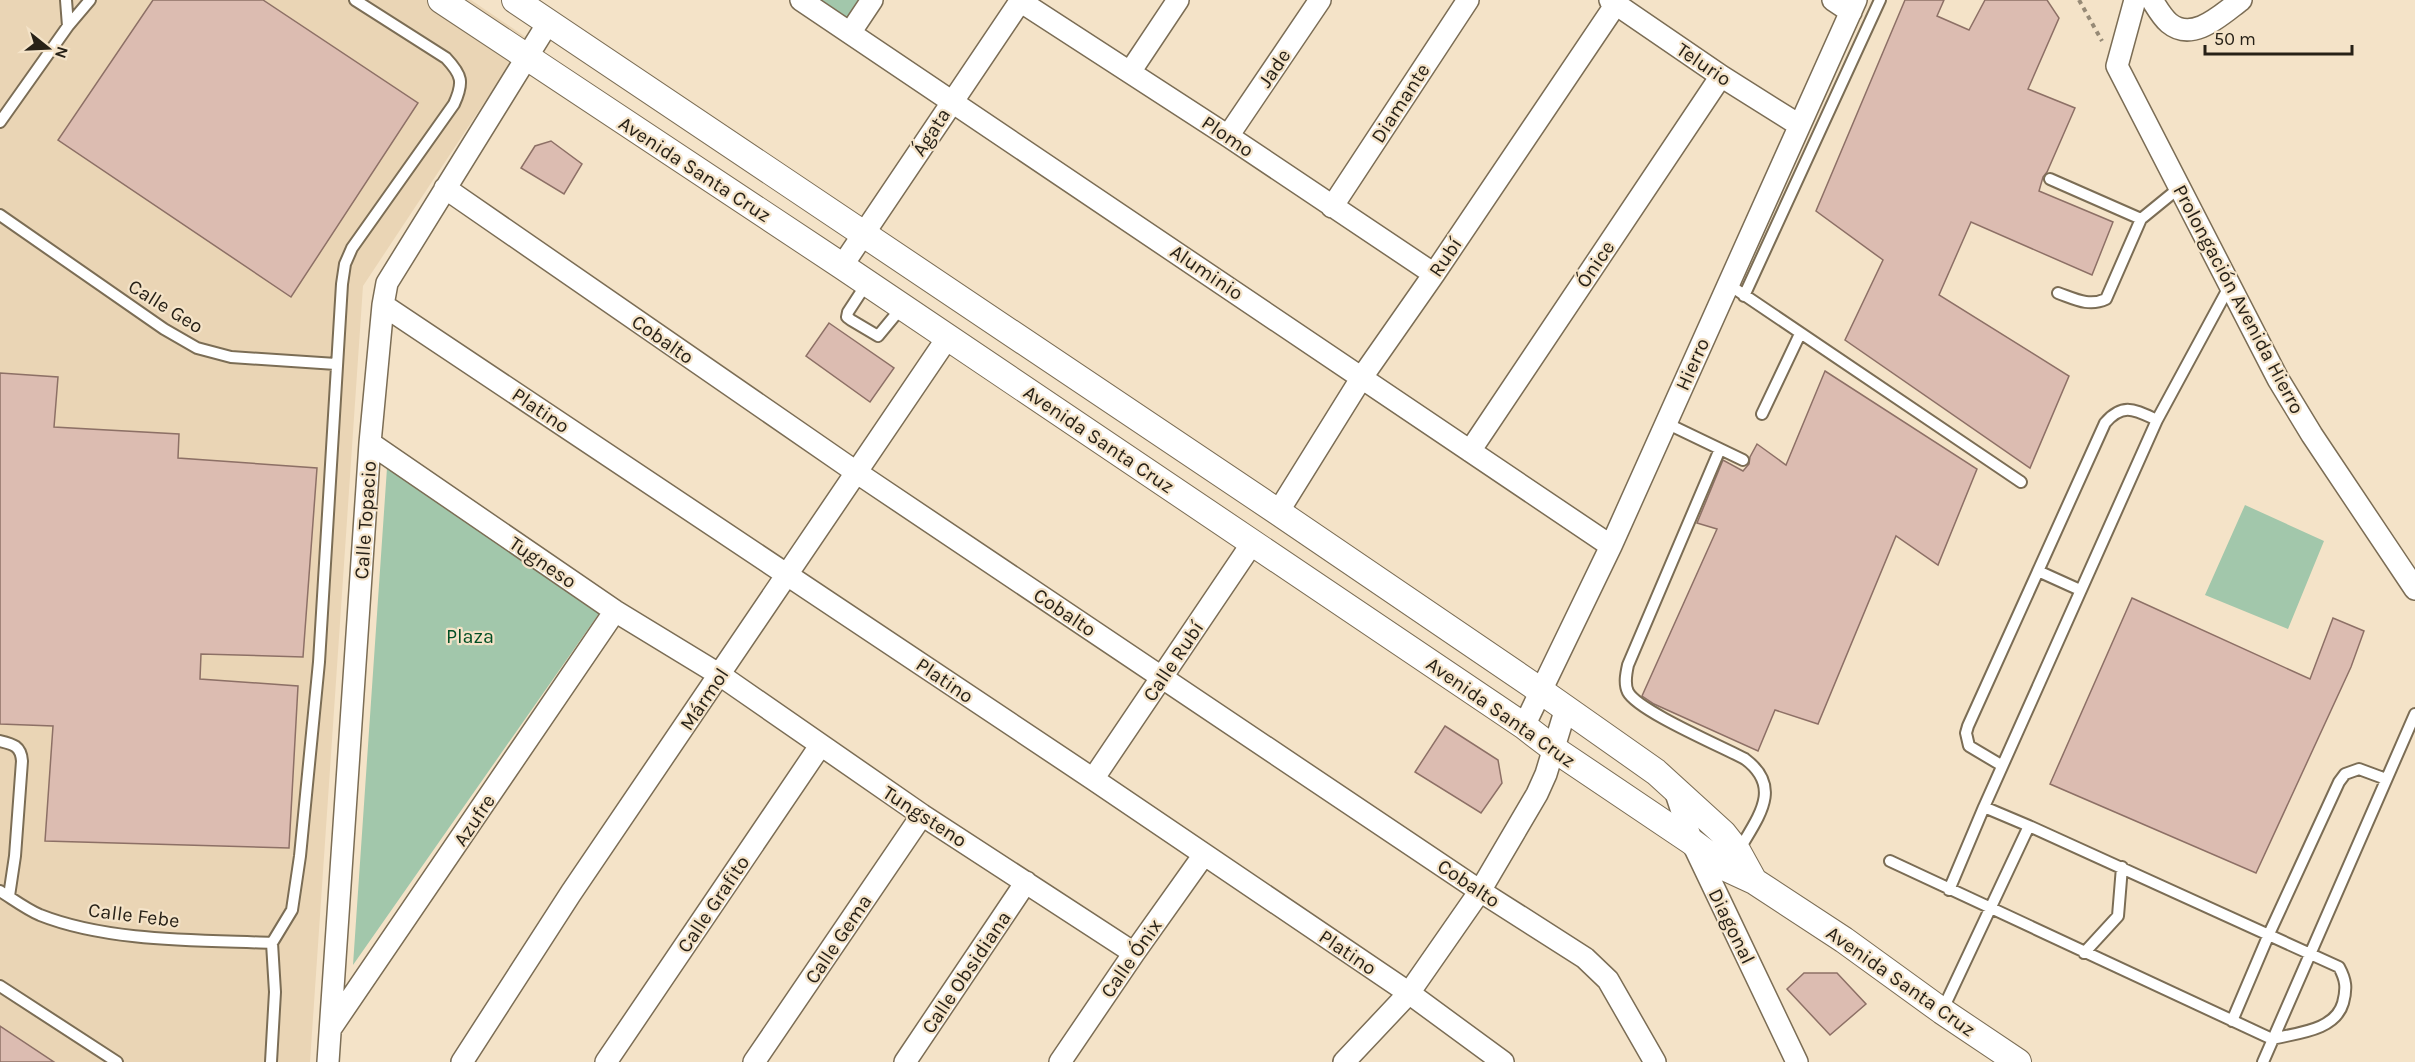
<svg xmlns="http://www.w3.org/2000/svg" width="2415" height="1062" font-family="Karla,sans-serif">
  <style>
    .built { fill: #ead5b5 }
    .green { fill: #a2c7ab }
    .building { fill: #dcbcb1; stroke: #8d7066; stroke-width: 1.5 }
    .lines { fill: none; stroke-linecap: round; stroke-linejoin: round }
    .service-casing { stroke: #7b6d55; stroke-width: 14 }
    .minor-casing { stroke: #7b6d55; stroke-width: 24 }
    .tertiary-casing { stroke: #7b6d55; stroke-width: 28 }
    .path { stroke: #968a76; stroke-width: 4; stroke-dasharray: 4.5 4.5; stroke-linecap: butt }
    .service { stroke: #fff; stroke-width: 10 }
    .minor { stroke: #fff; stroke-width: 21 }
    .tertiary { stroke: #fff; stroke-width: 26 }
    .labels { text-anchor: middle; stroke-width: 4.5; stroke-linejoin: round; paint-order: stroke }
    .street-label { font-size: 20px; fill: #272117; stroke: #f4e3c8 }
    .park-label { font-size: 20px; fill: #004e24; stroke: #f4e3c8 }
  </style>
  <rect width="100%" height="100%" fill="#f4e3c8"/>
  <!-- built -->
  <path class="built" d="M 0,0 L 471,0 L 527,38 L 363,286 L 310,1062 L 0,1062 Z"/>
  <!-- green -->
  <path class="green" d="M 801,0 L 872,0 L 850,33 Z
    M 387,468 L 600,612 L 353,965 Z
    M 2245,505 L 2324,541 L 2288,629 L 2205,595 Z"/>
  <!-- building -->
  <path class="building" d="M 153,0 L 263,0 L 418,103 L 291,297 L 58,140 Z
    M 1905,0 L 1944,0 L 1937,16 L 1969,30 L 1985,0 L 2047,0 L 2059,18 L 2028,89 L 2075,108 L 2047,172 L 2043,177 L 2039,191 L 2113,222 L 2092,275 L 1971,222 L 1939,295 L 2069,376 L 2030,468 L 1845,340 L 1883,260 L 1816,211 Z
    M 551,141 L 582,164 L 564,194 L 521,168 L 535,146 Z
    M 829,323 L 894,368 L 870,402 L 806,356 Z
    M 1825,371 L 1977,469 L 1938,565 L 1896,536 L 1818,724 L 1775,710 L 1758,751 L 1654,704 L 1642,696 L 1717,529 L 1697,523 L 1723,460 L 1743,471 L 1749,464 L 1750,457 L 1757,444 L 1786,465 Z
    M 0,373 L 58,377 L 54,427 L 179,434 L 178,458 L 317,468 L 303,657 L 201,654 L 200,679 L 298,686 L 289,848 L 45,841 L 53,726 L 0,724 Z
    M 2132,598 L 2310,679 L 2333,618 L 2364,631 L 2351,667 L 2256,873 L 2050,784 Z
    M 1445,726 L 1498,760 L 1502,783 L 1481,813 L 1415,772 Z
    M 1804,973 L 1837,973 L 1866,1004 L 1830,1035 L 1787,989 Z
    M 0,1026 L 54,1062 L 0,1062 Z"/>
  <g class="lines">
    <defs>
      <path id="service" d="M 66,0 L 68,26
        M 0,122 L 68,26 L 90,0
        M 2050,179 L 2141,219
        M 0,215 L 164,329 L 197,348 L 231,357 L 336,364
        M 867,283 L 848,312 L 847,317 L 851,320 L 878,336 L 902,307
        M 1728,284 L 2021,482
        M 2058,293 C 2075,299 2089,307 2106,299 L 2141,219 L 2179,188
        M 1744,296 L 1880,0
        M 1762,414 L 1800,334
        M 1666,423 L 1743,460
        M 1720,449 L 1628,665 C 1626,674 1624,684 1628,692 C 1638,711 1723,747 1745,759 C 1784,788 1757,818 1738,852
        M 2038,571 L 2080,590
        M 0,741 C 13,744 21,746 22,761 L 15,856 L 9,896
        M 2001,765 L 1969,746 L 1966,733 L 1968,726 L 2105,423 C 2123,402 2135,410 2157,420
        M 1984,807 L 2157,420 L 2229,287
        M 1890,861 L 2272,1039 C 2296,1033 2335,1031 2343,1003 C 2347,988 2346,980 2339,967 L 2029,826
        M 0,891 C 13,899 26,909 40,915 C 108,942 198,940 272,943
        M 2084,953 L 2118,916 L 2122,867
        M 0,986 L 117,1062
        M 1942,1011 L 2029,826 L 1984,807 L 1949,890
        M 2232,1021 L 2269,934 L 2339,782 L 2345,774 L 2359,769 L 2386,779
        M 271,1062 L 275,992 L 272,943 L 292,910 L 300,856 L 319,662 L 342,284 L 345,264 L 352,248 L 454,104 C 464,82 462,75 446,58 L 355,0
        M 2263,1062 L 2415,714"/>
      <path id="minor" d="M 801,0 L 1611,546
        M 1610,0 L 1721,76 L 1799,125
        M 1833,0 L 1851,12
        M 2135,0 L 2117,66 L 2278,379 L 2312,435 L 2415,589
        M 2152,0 C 2157,8 2162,17 2169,23 C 2193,43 2222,14 2241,0
        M 1020,1 L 1228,136 L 1434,274
        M 850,33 L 872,0
        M 1130,72 L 1178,0
        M 1228,136 L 1320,0
        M 445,188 L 856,472 L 1480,891 L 1585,958 L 1608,980 L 1655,1062
        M 1332,207 L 1468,0
        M 842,266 L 1021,0
        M 383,305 L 1093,779 L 1409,993 L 1503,1062
        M 370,443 L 615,611 L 720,675 L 922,815 L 1134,953
        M 1470,451 L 1721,76
        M 1278,512 L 1362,377 L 1434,274 L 1616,4
        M 1524,726 L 1611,546 L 1856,0
        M 1093,779 L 1253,542
        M 1674,787 L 1692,842 L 1797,1062
        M 331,1028 L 615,611
        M 328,1062 L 370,443 L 383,305 L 387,283 L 548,23
        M 462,1062 L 571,893 L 948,337
        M 606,1062 L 820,746
        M 754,1062 L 922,815
        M 905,1062 L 1026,882
        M 1060,1062 L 1134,953 L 1203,856
        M 1344,1062 L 1409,993 L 1480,891 L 1537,794 L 1546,774 L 1566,708"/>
      <path id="tertiary" d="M 441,0 L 842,266 L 1524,726 L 1554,749 L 1692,842 L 1728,869 L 1754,881 L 1844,940 L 1942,1011 L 2018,1062
        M 515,0 L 1278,512 L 1541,691 L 1656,772 L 1723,833 L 1738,852 L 1754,881"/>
    </defs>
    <!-- service casing -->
    <use href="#service" class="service-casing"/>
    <!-- minor casing -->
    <use href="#minor" class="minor-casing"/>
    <!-- tertiary casing -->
    <use href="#tertiary" class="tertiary-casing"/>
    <!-- path -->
    <path class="path" d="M 2079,0 L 2102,41"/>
    <!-- service -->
    <use href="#service" class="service"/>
    <!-- minor -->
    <use href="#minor" class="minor"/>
    <!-- tertiary -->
    <use href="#tertiary" class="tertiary"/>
  </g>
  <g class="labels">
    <!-- street labels -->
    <g class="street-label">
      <text transform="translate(1704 64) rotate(34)" y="7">Telurio</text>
      <text transform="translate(1274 68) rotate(-56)" y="7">Jade</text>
      <text transform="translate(1400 103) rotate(-57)" y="7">Diamante</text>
      <text transform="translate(931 132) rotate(-57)" y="7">Ágata</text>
      <text transform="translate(1228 136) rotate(34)" y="7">Plomo</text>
      <text transform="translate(695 169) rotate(33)" y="7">Avenida Santa Cruz</text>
      <text transform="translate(1445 257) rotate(-56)" y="7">Rubí</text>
      <text transform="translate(1595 264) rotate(-56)" y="7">Ónice</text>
      <text transform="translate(1207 272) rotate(34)" y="7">Aluminio</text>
      <text transform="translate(2239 299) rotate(62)" y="7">Prolongación Avenida Hierro</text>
      <text transform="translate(166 306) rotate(32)" y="7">Calle Geo</text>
      <text transform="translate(663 339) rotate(35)" y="7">Cobalto</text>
      <text transform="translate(1692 364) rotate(-66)" y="7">Hierro</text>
      <text transform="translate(541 410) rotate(34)" y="7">Platino</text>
      <text transform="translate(1099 439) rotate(34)" y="7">Avenida Santa Cruz</text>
      <text transform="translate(365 520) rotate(-86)" y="7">Calle Topacio</text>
      <text transform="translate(543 562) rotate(34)" y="7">Tugneso</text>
      <text transform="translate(1065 612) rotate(34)" y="7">Cobalto</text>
      <text transform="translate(1173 661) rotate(-56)" y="7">Calle Rubí</text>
      <text transform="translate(945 680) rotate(34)" y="7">Platino</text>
      <text transform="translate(704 699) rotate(-56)" y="7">Mármol</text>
      <text transform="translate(1501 712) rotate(35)" y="7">Avenida Santa Cruz</text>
      <text transform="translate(925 816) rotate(33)" y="7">Tungsteno</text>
      <text transform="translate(474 820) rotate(-56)" y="7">Azufre</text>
      <text transform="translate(1469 883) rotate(34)" y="7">Cobalto</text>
      <text transform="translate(713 904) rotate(-56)" y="7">Calle Grafito</text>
      <text transform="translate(134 915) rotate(7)" y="7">Calle Febe</text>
      <text transform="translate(1732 926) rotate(64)" y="7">Diagonal</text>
      <text transform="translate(838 939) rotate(-56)" y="7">Calle Gema</text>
      <text transform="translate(1348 952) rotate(34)" y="7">Platino</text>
      <text transform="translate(1131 958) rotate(-55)" y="7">Calle Ónix</text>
      <text transform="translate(966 972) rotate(-56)" y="7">Calle Obsidiana</text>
      <text transform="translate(1901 981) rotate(35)" y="7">Avenida Santa Cruz</text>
    </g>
    <!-- park labels -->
    <g class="park-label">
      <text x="470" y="643">Plaza</text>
    </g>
  </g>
  <!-- north arrow -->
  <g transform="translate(48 48) rotate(108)" stroke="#f4e3c8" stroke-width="4.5" paint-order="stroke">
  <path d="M0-4.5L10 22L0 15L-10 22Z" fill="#272117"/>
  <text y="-9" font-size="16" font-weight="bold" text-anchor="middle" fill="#272117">N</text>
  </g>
  <!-- scale -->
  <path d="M2205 45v9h147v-9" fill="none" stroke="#272117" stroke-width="3"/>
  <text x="2214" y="45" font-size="18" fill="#272117" stroke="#f4e3c8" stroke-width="4.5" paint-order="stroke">50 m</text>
</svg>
